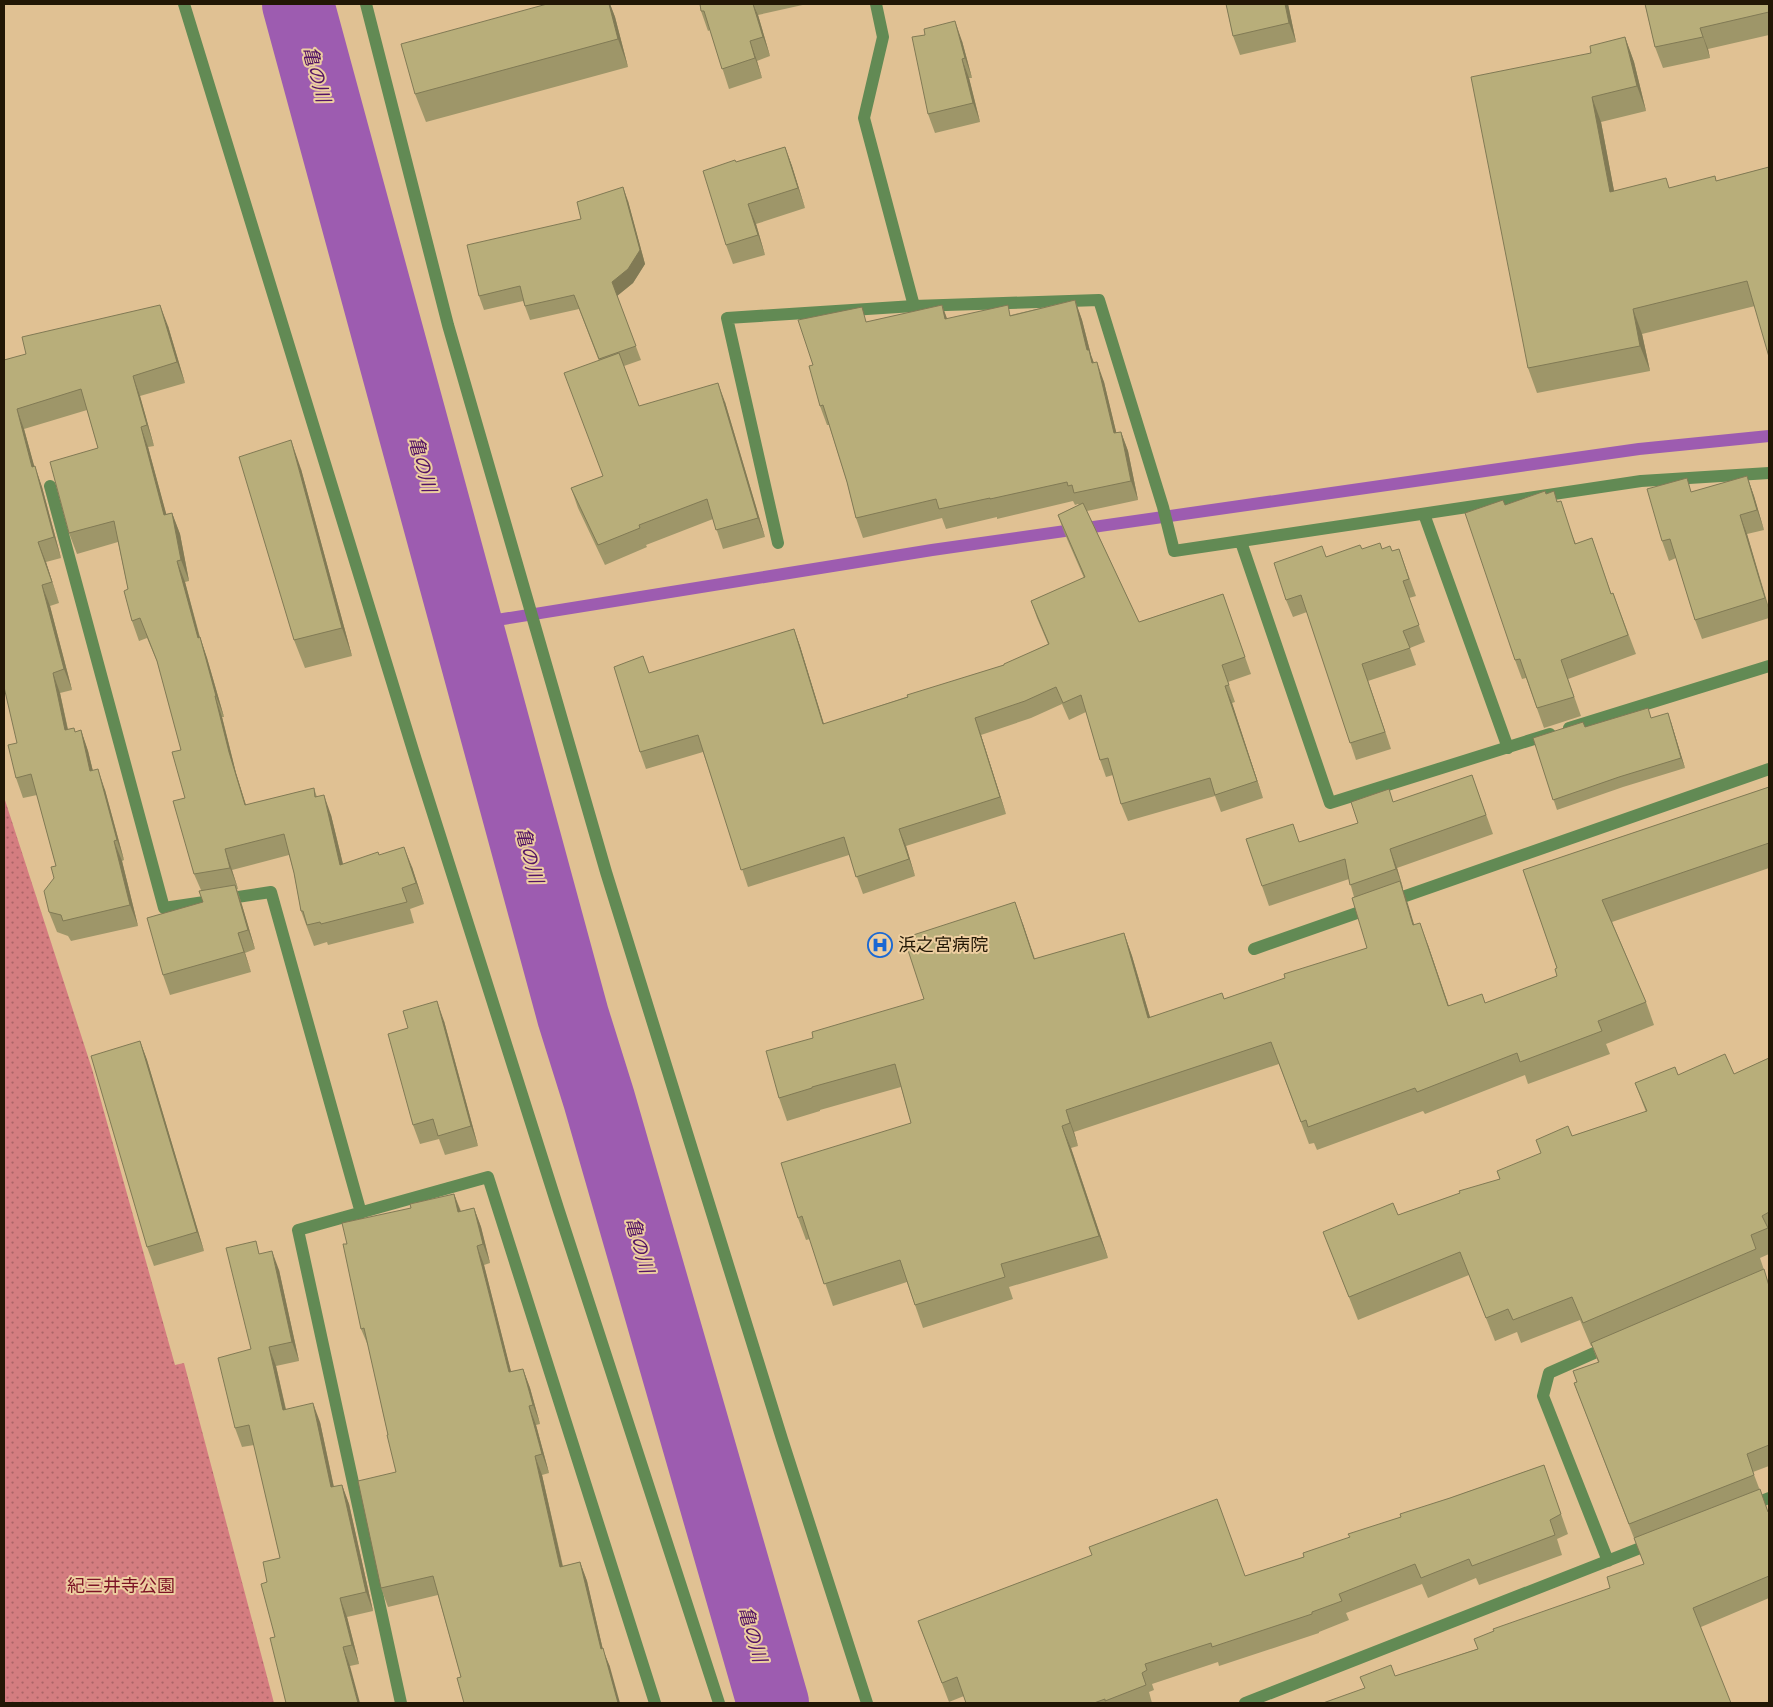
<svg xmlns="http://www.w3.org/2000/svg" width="1773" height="1707" font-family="'Exo 2','Noto Sans JP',sans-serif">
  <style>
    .park { fill: url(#park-dots) }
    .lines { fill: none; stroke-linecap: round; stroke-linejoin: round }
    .stream { stroke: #9d5cb0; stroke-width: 12 }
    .river { stroke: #9d5cb0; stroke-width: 72 }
    .minor { stroke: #628a54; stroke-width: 12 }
    .wall { fill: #9e9669 }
    .shaded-wall { fill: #817a55 }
    .building { fill: #b8ae7a; stroke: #817a55 }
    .labels { text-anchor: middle; stroke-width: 4; stroke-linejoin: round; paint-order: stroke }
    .poi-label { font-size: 18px; fill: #221705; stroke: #edcea0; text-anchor: start }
    .park-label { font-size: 18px; fill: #7c1325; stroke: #edcea0 }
    .water-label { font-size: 19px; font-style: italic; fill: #531464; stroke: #edcea0 }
  </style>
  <defs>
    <pattern id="park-dots" width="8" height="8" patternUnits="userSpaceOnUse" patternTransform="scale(1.25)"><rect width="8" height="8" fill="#d47d80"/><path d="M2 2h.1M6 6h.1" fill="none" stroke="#ac6567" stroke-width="1.8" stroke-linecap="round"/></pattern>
  </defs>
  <rect width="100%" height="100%" fill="#e0c193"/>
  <!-- park -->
  <path class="park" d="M 4,797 L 92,1069 L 175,1365 L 184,1363 L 274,1703 L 4,1703 Z"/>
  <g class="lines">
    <!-- stream -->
    <path class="stream" d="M 466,625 L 932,550 L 1639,449 L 1769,436"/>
    <!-- river -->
    <path class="river" d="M 298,4 L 573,1016 L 599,1099 L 773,1703"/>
    <!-- minor -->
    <path class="minor" d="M 184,4 L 416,760 L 558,1208 L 719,1703
      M 366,4 L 448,325 L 606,872 L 782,1439 L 867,1703
      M 876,4 L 883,37 L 864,118 L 914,306
      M 50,486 L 164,908 L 271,892 L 361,1213
      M 1424,514 L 1508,748
      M 1241,542 L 1330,803 L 1550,734
      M 778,543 L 727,318 L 914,306 L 1099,300 L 1163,507 L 1174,551 L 1641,481 L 1769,473
      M 1569,728 L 1769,666
      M 1254,949 L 1769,769
      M 1748,1506 L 1769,1498
      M 1608,1561 L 1543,1396 L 1549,1373 L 1610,1346
      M 401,1703 L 298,1230 L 488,1177 L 655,1703
      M 1245,1703 L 1653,1543"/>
  </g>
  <!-- wall -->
  <path class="wall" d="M 547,4 L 610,4 L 615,17 L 628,67 L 426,122 L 415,94 Z
    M 700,4 L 807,4 L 758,15 L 770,56 L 757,61 L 762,78 L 729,89 L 710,30 L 708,31 L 701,11 Z
    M 1226,4 L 1288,4 L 1296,42 L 1240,55 L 1233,36 Z
    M 1645,4 L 1769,4 L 1769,35 L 1708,49 L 1710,58 L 1663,68 L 1655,47 Z
    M 1625,37 L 1634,62 L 1646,111 L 1601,122 L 1614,191 L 1670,188 L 1716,181 L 1769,167 L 1755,306 L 1642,334 L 1650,371 L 1537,393 L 1528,368 L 1591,53 Z
    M 962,41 L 972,78 L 969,78 L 980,122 L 935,133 L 928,114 Z
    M 785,147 L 792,166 L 805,208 L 756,224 L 765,255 L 733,264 L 726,245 L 736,162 Z
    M 628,201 L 645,264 L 633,283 L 617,296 L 641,360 L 624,366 L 639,406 L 725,402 L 765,537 L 723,549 L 713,519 L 646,545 L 647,547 L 605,565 L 578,508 L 571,488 L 603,476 L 599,361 L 579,309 L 530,320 L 523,301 L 484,310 L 479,296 L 581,219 Z
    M 1075,300 L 1082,320 L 1091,355 L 1094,363 L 1104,382 L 1116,432 L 1121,432 L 1128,451 L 1138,500 L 1087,511 L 1139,622 L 1223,594 L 1251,674 L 1228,682 L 1235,702 L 1232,703 L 1263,798 L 1221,812 L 1215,796 L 1128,821 L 1121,804 L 1113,775 L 1106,777 L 1100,760 L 1086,712 L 1069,720 L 1062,704 L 1031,718 L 981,735 L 1006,814 L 906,846 L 915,876 L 863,894 L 849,855 L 748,887 L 703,752 L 646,769 L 640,752 L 650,673 L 794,629 L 800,646 L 824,724 L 1004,665 L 1048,644 L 1037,618 L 1031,601 L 1084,578 L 1064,532 L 1058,515 L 1079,505 L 1078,504 L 1075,505 L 1073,501 L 997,519 L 997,517 L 946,529 L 942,518 L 863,538 L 856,518 L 847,482 L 829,425 L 827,425 L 820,406 L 867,322 L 942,305 L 947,319 L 1011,315 Z
    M 168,326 L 185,383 L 140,396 L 154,446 L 148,447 L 166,514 L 172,513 L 180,534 L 189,581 L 185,582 L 200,637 L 207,658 L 224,717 L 222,717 L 236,773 L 246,805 L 314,788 L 317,797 L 331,815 L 343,864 L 379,855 L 412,867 L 424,904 L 410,909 L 414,923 L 328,945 L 327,942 L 314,946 L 301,911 L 294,873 L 289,855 L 232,870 L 238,889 L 237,889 L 242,905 L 255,949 L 245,953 L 251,972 L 170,995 L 163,975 L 203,902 L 201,890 L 194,874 L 185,798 L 181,750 L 159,666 L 147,638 L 139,641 L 132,621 L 128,589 L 118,542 L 77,554 L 69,533 L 98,448 L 87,410 L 24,429 L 34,466 L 42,487 L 61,558 L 46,562 L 59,603 L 50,606 L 72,690 L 60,693 L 68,729 L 75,732 L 81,730 L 88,751 L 93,771 L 105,790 L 124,860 L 122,861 L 138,926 L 71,941 L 68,936 L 57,932 L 49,912 L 56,866 L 37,795 L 23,798 L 16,778 L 17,743 L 4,360 Z
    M 301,469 L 352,656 L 305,668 L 294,640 Z
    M 1747,476 L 1754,496 L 1764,530 L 1747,534 L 1769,608 L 1769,618 L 1702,639 L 1695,620 L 1676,558 L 1669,561 L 1662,541 L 1692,492 Z
    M 1545,491 L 1547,494 L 1558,502 L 1576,544 L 1592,538 L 1611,593 L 1613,593 L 1636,654 L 1568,679 L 1581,716 L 1544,728 L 1526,678 L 1522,679 L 1515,660 L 1505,505 Z
    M 1362,549 L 1383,549 L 1392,551 L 1399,549 L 1416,596 L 1409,598 L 1425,642 L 1410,648 L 1416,665 L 1368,681 L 1391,749 L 1356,760 L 1307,612 L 1293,617 L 1286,600 L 1326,557 Z
    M 1652,718 L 1671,722 L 1685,768 L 1623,787 L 1557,810 L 1533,738 L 1585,727 Z
    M 1472,775 L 1493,834 L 1397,868 L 1403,888 L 1402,889 L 1414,925 L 1428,945 L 1449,1006 L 1485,1003 L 1557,976 L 1557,968 L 1523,870 L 1769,787 L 1769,868 L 1612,922 L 1646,1002 L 1654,1025 L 1606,1044 L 1610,1054 L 1528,1084 L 1525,1075 L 1425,1114 L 1423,1111 L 1317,1150 L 1314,1143 L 1309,1144 L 1279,1064 L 1074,1132 L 1078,1146 L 1071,1148 L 1108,1258 L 1009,1287 L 1013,1299 L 923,1328 L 907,1282 L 833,1306 L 810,1239 L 806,1240 L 798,1218 L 911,1123 L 901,1087 L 820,1110 L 820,1111 L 787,1121 L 779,1098 L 813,1038 L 924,999 L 1023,924 L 1035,959 L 1124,933 L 1132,956 L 1150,1017 L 1224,999 L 1285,978 L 1367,948 L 1354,897 L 1349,879 L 1269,906 L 1262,886 L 1299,842 L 1358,823 L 1394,802 Z
    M 444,1021 L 478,1146 L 445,1155 L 439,1139 L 420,1144 L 413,1125 Z
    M 140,1041 L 147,1060 L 204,1251 L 154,1266 L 147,1247 Z
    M 1769,1058 L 1769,1254 L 1760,1258 L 1769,1285 L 1769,1466 L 1753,1472 L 1768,1512 L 1769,1512 L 1769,1598 L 1701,1627 L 1365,1688 L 1360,1677 L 1395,1676 L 1477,1649 L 1610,1588 L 1644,1564 L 1574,1383 L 1577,1382 L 1598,1362 L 1592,1346 L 1591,1346 L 1580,1320 L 1521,1343 L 1517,1332 L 1495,1341 L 1469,1275 L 1358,1320 L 1323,1232 L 1398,1215 L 1500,1179 L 1541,1153 L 1572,1136 L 1646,1112 L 1635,1083 L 1678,1075 L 1734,1074 Z
    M 454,1194 L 461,1211 L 474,1208 L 481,1227 L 490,1263 L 484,1265 L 511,1372 L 523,1369 L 530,1388 L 540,1424 L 536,1425 L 549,1473 L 542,1475 L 563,1566 L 580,1562 L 587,1581 L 603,1650 L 610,1667 L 461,1677 L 438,1595 L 388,1607 L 381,1588 L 396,1472 L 369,1348 L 361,1329 L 347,1244 L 411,1208 Z
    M 260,1254 L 279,1270 L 299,1361 L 276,1366 L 286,1409 L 320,1422 L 334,1487 L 342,1485 L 349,1504 L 373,1611 L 347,1617 L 359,1664 L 350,1666 L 275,1637 L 267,1582 L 280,1558 L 254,1445 L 242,1447 L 235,1428 L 251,1349 Z
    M 1544,1465 L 1568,1534 L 1557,1539 L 1562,1555 L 1479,1585 L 1476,1578 L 1428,1598 L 1422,1584 L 1346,1613 L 1349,1620 L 1319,1632 L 1319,1633 L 1219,1666 L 1218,1662 L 1152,1684 L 1154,1690 L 1149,1692 L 1152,1703 L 966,1703 L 964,1696 L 949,1702 L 918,1621 L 1245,1576 L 1304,1557 L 1350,1537 L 1450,1498 Z"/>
  <!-- shaded-wall -->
  <path class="shaded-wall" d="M 609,4 L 610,4 L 615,17 L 628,67 L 618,39 Z
    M 753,4 L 758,15 L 770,56 L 763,37 Z
    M 1285,4 L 1288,4 L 1296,42 L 1289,23 Z
    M 955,21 L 962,41 L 972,78 L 965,58 Z
    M 1700,28 L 1708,49 L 1710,58 Z
    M 1625,37 L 1634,62 L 1646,111 L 1637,86 Z
    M 750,41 L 757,61 L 762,78 L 755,58 Z
    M 962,59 L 969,78 L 980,122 L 973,103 Z
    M 1592,97 L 1601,122 L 1619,217 L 1610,192 Z
    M 785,147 L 792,166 L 805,208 L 798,188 Z
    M 623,187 L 628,201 L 645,264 L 633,283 L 617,296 L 612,282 Z
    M 748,204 L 756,224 L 765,255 L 758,235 Z
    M 1075,300 L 1082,320 L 1091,355 L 1096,369 L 1099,383 L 1087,350 Z
    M 160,305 L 168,326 L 185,383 L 177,362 Z
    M 942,305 L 949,324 L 945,319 Z
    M 1633,309 L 1642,334 L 1650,371 L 1640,346 Z
    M 1097,362 L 1104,382 L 1121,452 L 1114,433 Z
    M 133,376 L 140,396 L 154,446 L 147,425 Z
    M 718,383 L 725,402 L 765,537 L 758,518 Z
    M 17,409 L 24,429 L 40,487 L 32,467 Z
    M 141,427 L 148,447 L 172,535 L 164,515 Z
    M 1121,432 L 1128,451 L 1138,500 L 1131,481 Z
    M 291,440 L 301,469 L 352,656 L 342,628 Z
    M 35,466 L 42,487 L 61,558 L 54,537 Z
    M 1747,476 L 1754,496 L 1764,530 L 1757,510 Z
    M 172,513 L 180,534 L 189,581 L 181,560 Z
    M 1740,515 L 1747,534 L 1769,610 L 1765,598 Z
    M 38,542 L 46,562 L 59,603 L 52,582 Z
    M 177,561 L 185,582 L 205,658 L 198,638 Z
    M 42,585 L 50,606 L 72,690 L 64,669 Z
    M 794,629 L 800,646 L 829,741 L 823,724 Z
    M 200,637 L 207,658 L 224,717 L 216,696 Z
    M 1362,664 L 1368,681 L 1391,749 L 1385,732 Z
    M 53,673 L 60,693 L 72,750 L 65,730 Z
    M 1225,686 L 1232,703 L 1263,798 L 1257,781 Z
    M 215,696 L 222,717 L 236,773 L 252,825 L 245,805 L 229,752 Z
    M 1668,713 L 1671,722 L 1685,768 L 1681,758 Z
    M 975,718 L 981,735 L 1006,814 L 1000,797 Z
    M 81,730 L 88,751 L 98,792 L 90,771 Z
    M 98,769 L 105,790 L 124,860 L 117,840 Z
    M 324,795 L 331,815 L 348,885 L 340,865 Z
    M 899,829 L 906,846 L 915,876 L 909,859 Z
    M 114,841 L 122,861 L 138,926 L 130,905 Z
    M 404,847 L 412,867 L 424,904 L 416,883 Z
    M 225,849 L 232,870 L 238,889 L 230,868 Z
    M 1390,849 L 1397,868 L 1403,888 L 1396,869 Z
    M 1400,881 L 1408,904 L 1421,948 L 1413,925 Z
    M 235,885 L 242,905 L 255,949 L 248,930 Z
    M 1015,902 L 1023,924 L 1042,982 L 1034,959 Z
    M 1420,923 L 1428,945 L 1456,1028 L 1448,1006 Z
    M 238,933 L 245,953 L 251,972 L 244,952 Z
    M 1124,933 L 1132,956 L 1157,1041 L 1148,1018 Z
    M 437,1001 L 444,1021 L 478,1146 L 471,1126 Z
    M 140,1041 L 147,1060 L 204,1251 L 197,1232 Z
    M 1066,1110 L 1074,1132 L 1078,1146 L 1070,1123 Z
    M 1062,1126 L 1071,1148 L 1108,1258 L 1099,1236 Z
    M 454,1194 L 461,1213 L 458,1212 Z
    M 474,1208 L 481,1227 L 490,1263 L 483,1244 Z
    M 477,1246 L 484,1265 L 516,1391 L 509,1372 Z
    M 272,1251 L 279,1270 L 299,1361 L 292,1342 Z
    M 269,1347 L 276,1366 L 290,1429 L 283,1410 Z
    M 523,1369 L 530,1388 L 540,1424 L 533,1405 Z
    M 313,1403 L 320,1422 L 338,1507 L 331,1487 Z
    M 529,1406 L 536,1425 L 549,1473 L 542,1454 Z
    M 535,1456 L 542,1475 L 567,1586 L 560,1567 Z
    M 342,1485 L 349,1504 L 373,1611 L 366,1592 Z
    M 580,1562 L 587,1581 L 603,1650 L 610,1667 L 620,1703 L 618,1703 L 601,1649 Z
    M 340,1598 L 347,1617 L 359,1664 L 352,1645 Z
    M 343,1647 L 350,1666 L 360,1703 L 358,1703 Z"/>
  <!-- building -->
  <path class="building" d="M 547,4 L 609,4 L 618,39 L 415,94 L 401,44 Z
    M 700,4 L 753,4 L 763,37 L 750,41 L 755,58 L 722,69 L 704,11 L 701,11 Z
    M 1226,4 L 1285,4 L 1289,23 L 1233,36 Z
    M 1645,4 L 1769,4 L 1769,12 L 1700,28 L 1703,37 L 1655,47 Z
    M 955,21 L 965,58 L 962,59 L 973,103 L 928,114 L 912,37 L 925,35 L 924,29 Z
    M 1625,37 L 1637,86 L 1592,97 L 1610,192 L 1666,178 L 1669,188 L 1715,176 L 1716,181 L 1769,167 L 1769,357 L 1747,281 L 1633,309 L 1640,346 L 1528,368 L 1471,77 L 1591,53 L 1590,46 Z
    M 785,147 L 798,188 L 748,204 L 758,235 L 726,245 L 703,171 L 735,160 L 736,162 Z
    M 623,187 L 640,250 L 628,269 L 612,282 L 636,346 L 599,359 L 574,295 L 525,306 L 520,286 L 479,296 L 467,245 L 581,219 L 577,202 Z
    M 1075,300 L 1087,350 L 1089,350 L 1092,363 L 1097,362 L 1114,433 L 1121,432 L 1131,481 L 1074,493 L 1072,485 L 1068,486 L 1067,482 L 990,499 L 990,498 L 939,509 L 936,499 L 856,518 L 847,482 L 823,405 L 820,406 L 809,366 L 813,365 L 798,320 L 862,307 L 866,322 L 942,305 L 945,319 L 1008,305 L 1010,316 Z
    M 160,305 L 177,362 L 133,376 L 147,425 L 141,427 L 164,515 L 172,513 L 181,560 L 177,561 L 198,638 L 200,637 L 216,696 L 215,696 L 229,752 L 245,805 L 314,788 L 315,797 L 324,795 L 340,865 L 378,852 L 379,855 L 404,847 L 416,883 L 402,888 L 407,902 L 321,924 L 320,922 L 307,925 L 303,911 L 301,911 L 294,873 L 284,834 L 225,849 L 230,868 L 194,874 L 173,801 L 185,798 L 172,752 L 181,750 L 157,661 L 140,618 L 132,621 L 124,591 L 128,589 L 114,521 L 69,533 L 50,462 L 98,448 L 81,389 L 17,409 L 32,467 L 35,466 L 54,537 L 38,542 L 52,582 L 42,585 L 64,669 L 53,673 L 65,730 L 74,728 L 75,732 L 81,730 L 90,771 L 98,769 L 117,840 L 114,841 L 130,905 L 63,921 L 61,915 L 49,912 L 44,891 L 54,878 L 51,867 L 56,866 L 31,774 L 16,778 L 8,745 L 17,743 L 4,687 L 4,360 L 26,354 L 22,337 Z
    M 619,353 L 639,406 L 718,383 L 758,518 L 716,530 L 707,499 L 639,525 L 640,528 L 598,545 L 571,488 L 603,476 L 564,373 Z
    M 291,440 L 342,628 L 294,640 L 239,457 Z
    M 1747,476 L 1757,510 L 1740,515 L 1765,598 L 1695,620 L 1670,539 L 1662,541 L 1647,489 L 1687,478 L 1691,492 Z
    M 1545,491 L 1546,494 L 1554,491 L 1557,502 L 1561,501 L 1575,544 L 1592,538 L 1611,594 L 1613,593 L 1628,635 L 1561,660 L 1574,697 L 1537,708 L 1520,659 L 1515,660 L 1465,513 L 1503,500 L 1505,505 Z
    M 1083,503 L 1139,622 L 1223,594 L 1245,657 L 1222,665 L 1229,685 L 1225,686 L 1257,781 L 1215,795 L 1210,778 L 1121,804 L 1108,758 L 1100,760 L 1081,695 L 1063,703 L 1056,687 L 1025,701 L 975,718 L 1000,797 L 899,829 L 909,859 L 856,877 L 844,837 L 741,870 L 698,735 L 640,752 L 614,667 L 643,656 L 649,673 L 794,629 L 823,724 L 908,697 L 907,695 L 1004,665 L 1004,664 L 1049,644 L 1031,601 L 1085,577 L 1058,515 Z
    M 1380,543 L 1382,549 L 1390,546 L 1392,551 L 1399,549 L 1409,579 L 1403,581 L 1419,625 L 1403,631 L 1410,648 L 1362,664 L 1385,732 L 1350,743 L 1301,595 L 1286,600 L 1274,563 L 1322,546 L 1326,557 L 1360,545 L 1362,549 Z
    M 1648,708 L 1651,718 L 1668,713 L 1681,758 L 1619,777 L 1553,800 L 1533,738 L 1583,722 L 1585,727 Z
    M 1472,775 L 1486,815 L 1390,849 L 1396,869 L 1350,885 L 1345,859 L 1262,886 L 1246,839 L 1293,824 L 1299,842 L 1358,823 L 1351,802 L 1389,789 L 1393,802 Z
    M 1769,787 L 1769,843 L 1602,900 L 1646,1002 L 1598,1021 L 1602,1031 L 1520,1062 L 1517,1053 L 1417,1092 L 1415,1088 L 1308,1127 L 1306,1120 L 1301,1122 L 1271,1042 L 1066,1110 L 1070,1123 L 1062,1126 L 1099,1236 L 1001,1264 L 1005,1277 L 915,1305 L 900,1260 L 824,1284 L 802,1216 L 798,1218 L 781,1163 L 911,1123 L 895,1064 L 812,1087 L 812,1088 L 779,1098 L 766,1051 L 813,1038 L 812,1032 L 924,999 L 904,938 L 1015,902 L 1034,959 L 1124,933 L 1148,1018 L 1222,993 L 1224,999 L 1285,978 L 1284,974 L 1367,948 L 1352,898 L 1400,881 L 1413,925 L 1420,923 L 1448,1006 L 1482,994 L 1485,1003 L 1557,976 L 1555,969 L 1557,968 L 1523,870 Z
    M 235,885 L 248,930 L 238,933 L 244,952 L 163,975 L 147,918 L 203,902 L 199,891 Z
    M 437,1001 L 471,1126 L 438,1136 L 433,1119 L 413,1125 L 388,1034 L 408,1028 L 403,1011 Z
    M 140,1041 L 197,1232 L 147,1247 L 91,1056 Z
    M 1725,1054 L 1734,1074 L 1769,1058 L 1769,1212 L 1762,1216 L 1768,1228 L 1751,1235 L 1756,1249 L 1583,1323 L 1572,1297 L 1513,1320 L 1508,1309 L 1486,1318 L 1460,1252 L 1349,1297 L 1323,1232 L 1393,1203 L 1398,1215 L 1460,1193 L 1459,1191 L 1500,1179 L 1497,1171 L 1541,1153 L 1536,1140 L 1568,1126 L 1572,1136 L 1647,1111 L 1635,1083 L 1675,1067 L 1678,1075 Z
    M 454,1194 L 458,1212 L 474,1208 L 483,1244 L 477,1246 L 509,1372 L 523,1369 L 533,1405 L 529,1406 L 542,1454 L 535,1456 L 560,1567 L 580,1562 L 601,1649 L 603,1648 L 618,1703 L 464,1703 L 457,1678 L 461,1677 L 433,1576 L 381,1588 L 358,1481 L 396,1472 L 387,1435 L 388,1435 L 364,1328 L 361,1329 L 343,1244 L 347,1244 L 342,1223 L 411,1208 L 410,1204 Z
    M 256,1241 L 259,1254 L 272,1251 L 292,1342 L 269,1347 L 283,1410 L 313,1403 L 331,1487 L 342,1485 L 366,1592 L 340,1598 L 352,1645 L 343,1647 L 358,1703 L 286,1703 L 270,1638 L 275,1637 L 261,1584 L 267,1582 L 263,1562 L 280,1558 L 249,1425 L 235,1428 L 218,1358 L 251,1349 L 226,1248 Z
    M 1764,1269 L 1769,1286 L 1769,1445 L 1747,1454 L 1754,1475 L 1629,1524 L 1574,1383 L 1577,1382 L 1573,1371 L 1599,1362 L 1591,1343 Z
    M 1544,1465 L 1561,1514 L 1550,1520 L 1555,1535 L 1472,1566 L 1469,1559 L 1421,1578 L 1415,1564 L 1339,1594 L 1342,1601 L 1312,1612 L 1312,1614 L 1212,1647 L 1211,1643 L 1145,1664 L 1147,1670 L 1142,1673 L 1146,1685 L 1105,1701 L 1105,1699 L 1094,1703 L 966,1703 L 957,1677 L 942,1683 L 918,1621 L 1092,1555 L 1089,1547 L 1217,1499 L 1245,1576 L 1304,1557 L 1303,1553 L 1350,1537 L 1348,1534 L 1401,1517 L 1400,1514 L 1450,1498 Z
    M 1760,1489 L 1768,1512 L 1769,1512 L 1769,1576 L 1693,1608 L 1731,1703 L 1323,1703 L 1365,1688 L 1360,1677 L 1391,1665 L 1395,1676 L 1478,1649 L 1474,1639 L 1494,1631 L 1493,1629 L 1610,1588 L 1607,1577 L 1644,1564 L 1634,1538 Z"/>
  <!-- icons -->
  <defs>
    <symbol id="hospital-ring" viewBox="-11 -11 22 22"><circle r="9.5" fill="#edcea0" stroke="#1a68d3" stroke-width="1.5"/><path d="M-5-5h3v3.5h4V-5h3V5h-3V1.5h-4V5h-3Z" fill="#1a68d3"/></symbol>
  </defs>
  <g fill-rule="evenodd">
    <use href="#hospital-ring" x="866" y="931" width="28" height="28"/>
  </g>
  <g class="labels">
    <!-- poi labels -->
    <g class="poi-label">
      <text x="898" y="951">浜之宮病院</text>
    </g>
    <!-- park labels -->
    <g class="park-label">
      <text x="121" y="1592">紀三井寺公園</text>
    </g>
    <!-- water labels -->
    <g class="water-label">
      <text transform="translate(317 74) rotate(75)" y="7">亀の川</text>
      <text transform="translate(423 464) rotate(75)" y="7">亀の川</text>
      <text transform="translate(530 855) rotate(75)" y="7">亀の川</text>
      <text transform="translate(640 1245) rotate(74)" y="7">亀の川</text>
      <text transform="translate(753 1634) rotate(74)" y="7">亀の川</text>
    </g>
  </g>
  <!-- border -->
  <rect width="1773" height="1707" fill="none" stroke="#221705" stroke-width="10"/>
</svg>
